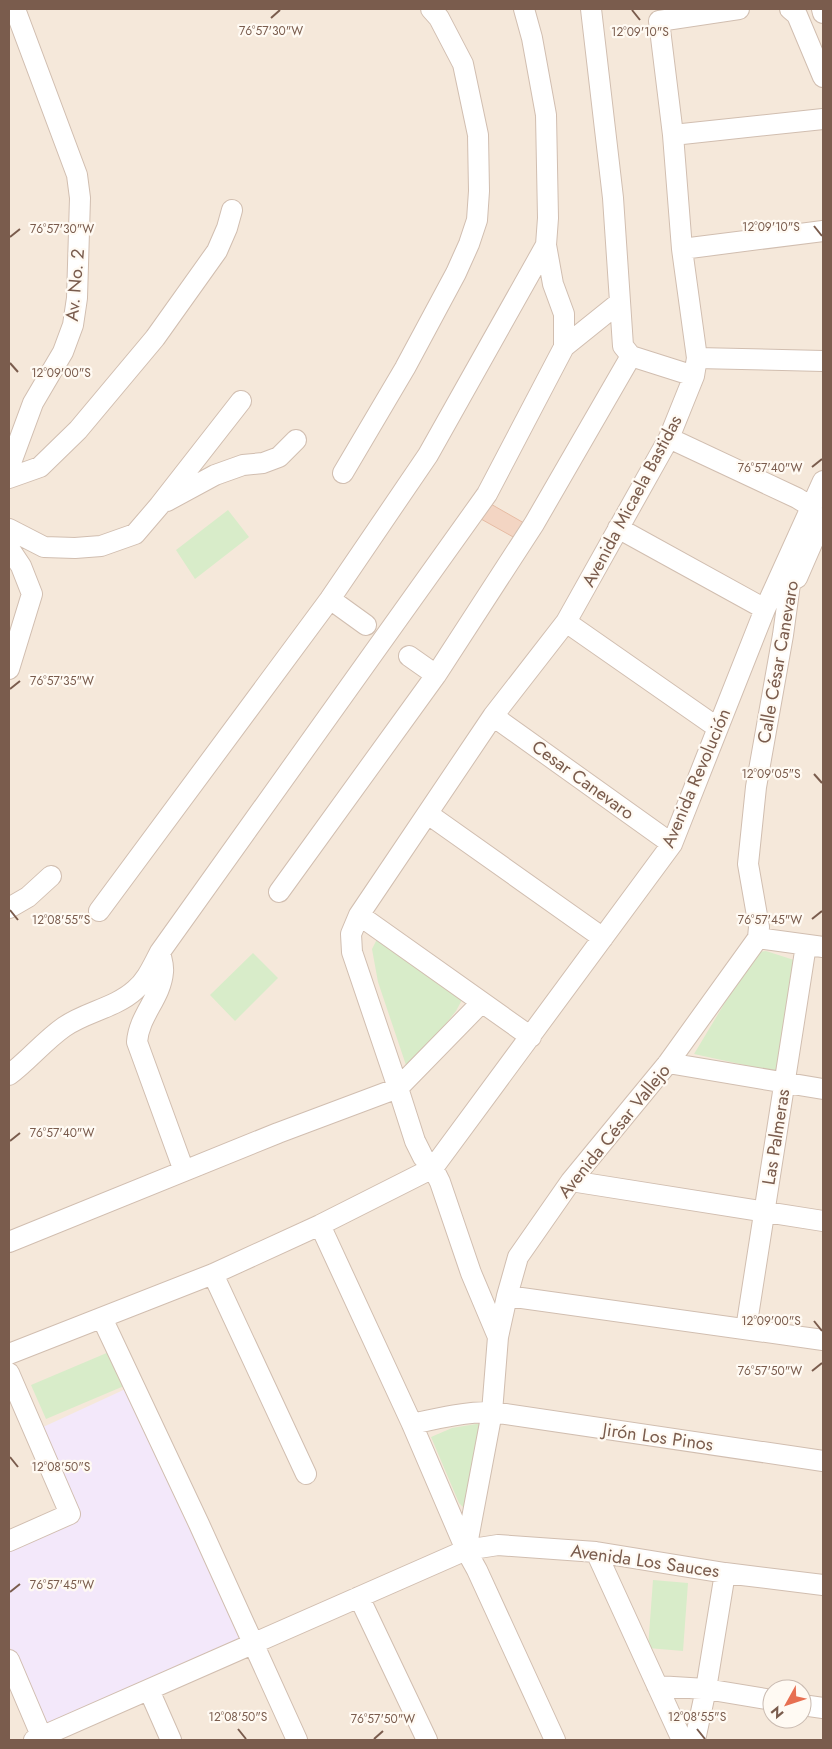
<svg xmlns="http://www.w3.org/2000/svg" width="832" height="1749" font-family="Jost,sans-serif">
  <style>
    .residential { fill: #f5e8da; fill-rule: evenodd }
    .education { fill: #f3e8fa }
    .green { fill: #d8ecc9 }
    .building { fill: #f3d5c3; stroke: #e6bba3 }
    .lines { fill: none; stroke-linecap: round; stroke-linejoin: round }
    .minor-casing { stroke: #d1beb0; stroke-width: 22 }
    .minor { stroke: #fff; stroke-width: 20 }
    .ticks { fill: none; stroke: #7a5c4d; stroke-width: 2 }
    .labels { text-anchor: middle; stroke-width: 4.5; stroke-linejoin: round; paint-order: stroke }
    .street-label { font-size: 18px; fill: #7a5c4d; stroke: #fffaf3 }
    .ticks-label { font-size: 12px; text-anchor: middle; fill: #7a5c4d; stroke: #fffaf3; stroke-width: 4.5; stroke-linejoin: round; paint-order: stroke }
  </style>
  <rect width="100%" height="100%" fill="#fdf6ec"/>
  <!-- residential -->
  <path class="residential" d="M 9,9 L 823,9 L 823,1740 L 9,1740 ZM 772,1689 L 802,1689 L 802,1719 L 772,1719 Z"/>
  <!-- education -->
  <path class="education" d="M 132,1386 L 247,1640 L 43,1727 L 9,1645 L 9,1548 L 80,1517 L 41,1428 Z"/>
  <!-- green -->
  <path class="green" d="M 228,510 L 249,537 L 195,579 L 176,550 Z
    M 378,937 L 463,998 L 456,1011 L 408,1071 L 378,982 L 372,949 Z
    M 766,951 L 794,960 L 777,1072 L 694,1054 L 753,956 L 758,952 Z
    M 253,953 L 278,978 L 235,1021 L 210,995 Z
    M 109,1352 L 124,1386 L 46,1419 L 31,1385 Z
    M 476,1424 L 484,1424 L 466,1510 L 459,1503 L 431,1437 L 452,1428 Z
    M 653,1580 L 688,1583 L 683,1651 L 648,1648 Z"/>
  <!-- building -->
  <path class="building" d="M 489,503 L 524,523 L 515,538 L 481,519 Z"/>
  <g class="lines">
    <defs>
      <path id="minor" d="M 591,9 L 613,198 L 623,346 L 631,356 L 694,376
        M 790,9 L 797,15 L 823,77
        M 822,9 L 823,13
        M 673,135 L 823,119
        M 546,245 L 553,284 L 564,314 L 564,347
        M 682,249 L 823,231
        M 697,358 L 823,361
        M 669,438 L 797,498 L 810,506 L 809,518
        M 9,468 L 33,403 L 63,352 L 73,325 L 77,298 L 80,198 L 77,175 L 15,9
        M 343,473 L 405,368 L 456,273 L 469,244 L 477,220 L 479,191 L 478,135 L 463,64 L 439,18 L 431,9
        M 9,478 L 40,467 L 78,430 L 155,338 L 217,251 L 227,228 L 232,210
        M 167,501 L 215,475 L 243,465 L 263,463 L 279,457 L 296,440
        M 618,528 L 765,609
        M 9,529 L 44,547 L 75,548 L 101,546 L 135,534 L 159,506 L 241,401
        M 9,548 L 21,566 L 32,594 L 9,669
        M 797,578 L 823,518
        M 330,599 L 366,625
        M 566,622 L 718,728
        M 409,656 L 436,675
        M 493,716 L 672,844
        M 428,814 L 603,938
        M 279,892 L 436,675 L 534,524 L 631,356
        M 9,908 L 28,897 L 51,876
        M 99,911 L 330,599 L 428,455 L 546,245 L 548,218 L 546,115 L 532,38 L 524,9
        M 359,915 L 531,1037
        M 758,938 L 759,927 L 748,864 L 756,787 L 783,635 L 790,584 L 797,563
        M 758,938 L 823,947
        M 160,952 C 161,958 164,965 163,972 C 161,998 139,1015 137,1042 L 184,1171
        M 668,1063 L 823,1089
        M 9,1075 C 28,1061 44,1041 64,1027 C 85,1012 115,1008 135,990 C 147,980 153,965 160,952 L 487,494 L 564,347 L 620,302
        M 571,1181 L 823,1221
        M 320,1225 L 412,1424 L 466,1550 L 477,1570 L 555,1740
        M 9,1242 L 278,1133 L 398,1088 L 481,1003
        M 213,1274 L 306,1474
        M 507,1296 L 823,1340
        M 102,1318 L 199,1524 L 297,1740
        M 746,1329 L 806,945
        M 498,1337 L 507,1296 L 518,1257 L 571,1181 L 668,1063 L 758,938
        M 9,1354 L 213,1274 L 320,1225 L 433,1168 L 672,844 L 765,609 L 823,481
        M 9,1373 L 70,1514 L 9,1541
        M 412,1424 C 439,1418 464,1412 492,1412 L 823,1461
        M 466,1550 L 492,1412 L 498,1337 L 471,1273 L 440,1182 L 433,1168 L 423,1157 L 415,1141 L 398,1088 L 352,952 L 351,934 L 359,915 L 493,716 L 566,622 L 669,438 L 694,376 L 697,358 L 682,249 L 673,135 L 659,21 L 739,9
        M 596,1552 L 682,1740
        M 359,1597 L 427,1740
        M 9,1660 L 43,1740
        M 657,1686 L 706,1689 L 772,1700
        M 149,1690 L 171,1740
        M 802,1705 L 823,1708
        M 34,1740 L 466,1550 L 498,1545 L 596,1552 L 725,1573 L 823,1585
        M 695,1740 L 706,1689 L 725,1573"/>
    </defs>
    <!-- minor casing -->
    <use href="#minor" class="minor-casing"/>
    <!-- minor -->
    <use href="#minor" class="minor"/>
  </g>
  <!-- ticks -->
  <path class="ticks" d="M 632,10 L 640,20M 271,18 L 280,10M 814,226 L 822,236M 10,237 L 20,229M 10,363 L 18,372M 812,467 L 822,459M 10,689 L 20,681M 814,774 L 822,783M 10,910 L 18,920M 812,919 L 822,911M 10,1141 L 20,1133M 814,1321 L 822,1331M 812,1371 L 822,1363M 10,1457 L 18,1467M 10,1592 L 20,1584M 238,1729 L 246,1739M 697,1729 L 705,1739M 374,1739 L 383,1731"/>
  <g class="labels">
    <!-- street labels -->
    <g class="street-label">
      <text transform="translate(75 285) rotate(-85)" y="6">Av. No. 2</text>
      <text transform="translate(632 501) rotate(-62)" y="6">Avenida Micaela Bastidas</text>
      <text transform="translate(778 662) rotate(-80)" y="6">Calle César Canevaro</text>
      <text transform="translate(696 778) rotate(-67)" y="6">Avenida Revolución</text>
      <text transform="translate(583 780) rotate(36)" y="6">Cesar Canevaro</text>
      <text transform="translate(614 1131) rotate(-51)" y="6">Avenida César Vallejo</text>
      <text transform="translate(776 1137) rotate(-81)" y="6">Las Palmeras</text>
      <text transform="translate(658 1437) rotate(8)" y="6">Jirón Los Pinos</text>
      <text transform="translate(645 1561) rotate(8)" y="6">Avenida Los Sauces</text>
    </g>
  </g>
  <g class="ticks-label">
    <text x="271" y="35">76°57'30"W</text>
    <text x="640" y="36">12°09'10"S</text>
    <text x="771" y="231">12°09'10"S</text>
    <text x="62" y="233">76°57'30"W</text>
    <text x="61" y="377">12°09'00"S</text>
    <text x="770" y="472">76°57'40"W</text>
    <text x="62" y="685">76°57'35"W</text>
    <text x="771" y="778">12°09'05"S</text>
    <text x="770" y="924">76°57'45"W</text>
    <text x="61" y="924">12°08'55"S</text>
    <text x="62" y="1137">76°57'40"W</text>
    <text x="771" y="1325">12°09'00"S</text>
    <text x="770" y="1375">76°57'50"W</text>
    <text x="61" y="1471">12°08'50"S</text>
    <text x="62" y="1589">76°57'45"W</text>
    <text x="238" y="1721">12°08'50"S</text>
    <text x="697" y="1721">12°08'55"S</text>
    <text x="383" y="1723">76°57'50"W</text>
  </g>
  <!-- border -->
  <rect width="832" height="1749" fill="none" stroke="#7a5c4d" stroke-width="20"/>
  <!-- north arrow -->
  <g transform="translate(787 1704) rotate(230)"><circle r="24" fill="#fffaf3" stroke="#cabbb1"/>
  <path d="M0-4L9 19L0 12L-9 19Z" fill="#e76f51"/>
  <text y="-8" font-size="14" font-weight="bold" text-anchor="middle" fill="#7a5c4d">N</text>
  </g>
</svg>
